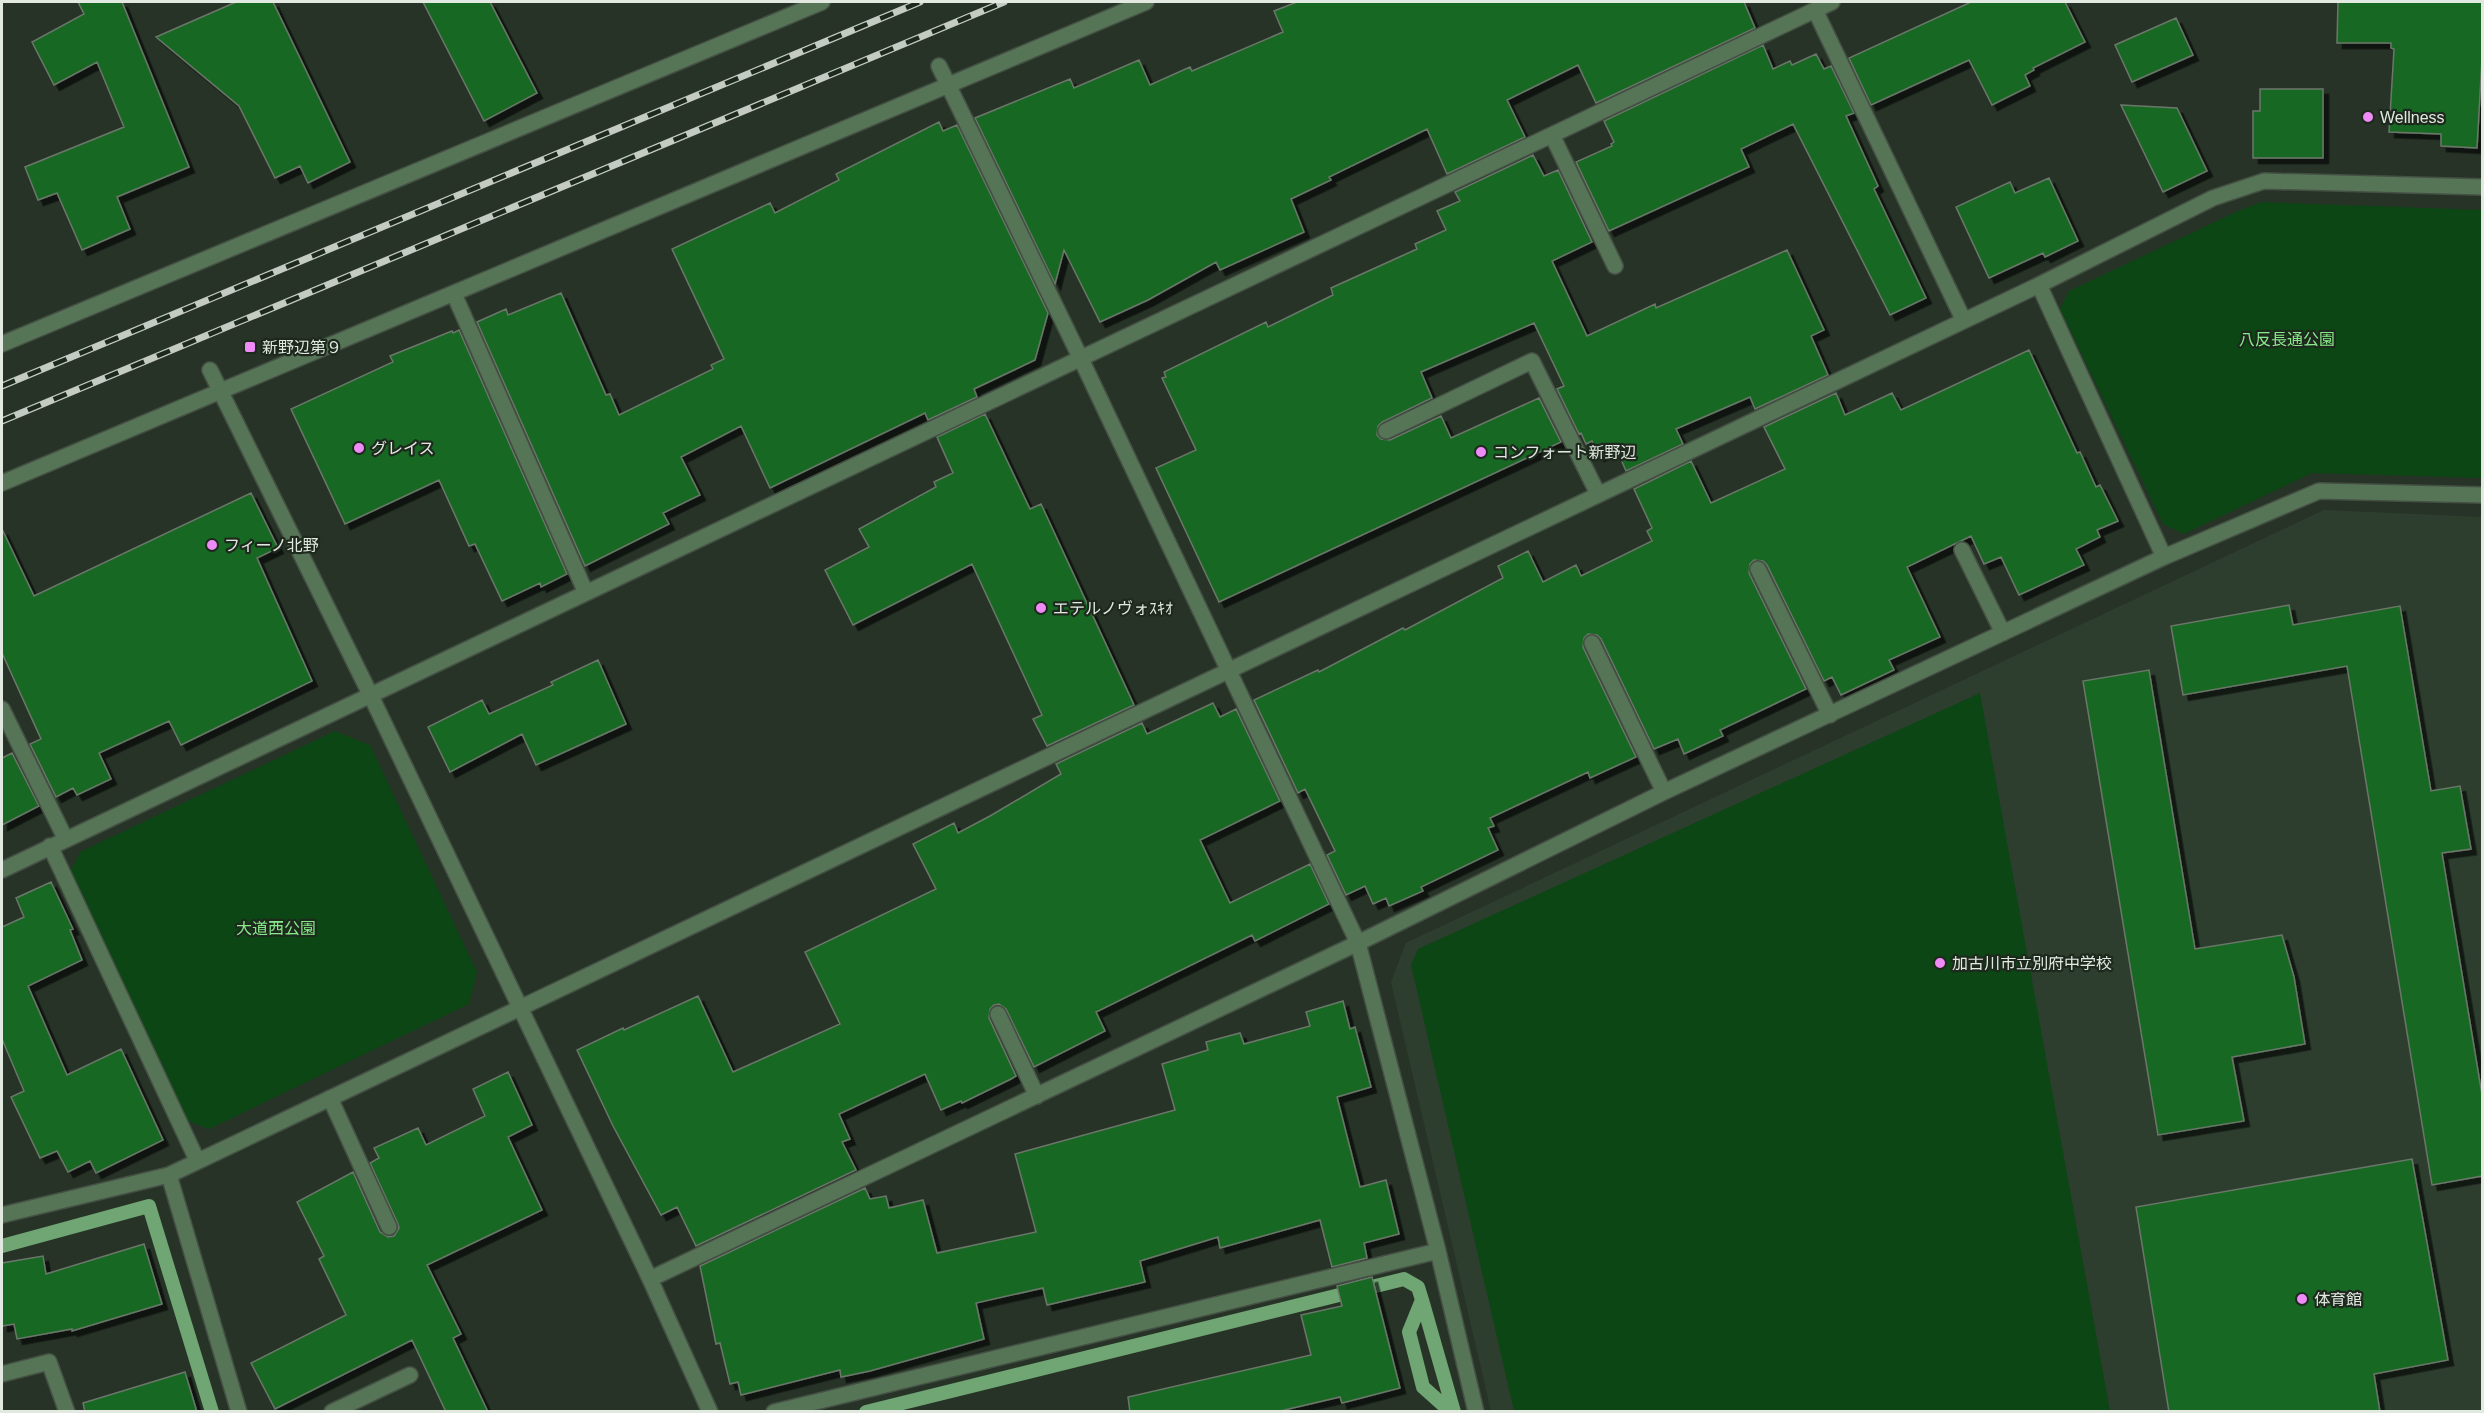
<svg xmlns="http://www.w3.org/2000/svg" width="2484" height="1413" font-family="Helvetica,'Noto Sans JP',sans-serif">
  <style>
    .built { fill: #2e3e2e }
    .green { fill: #0c4614 }
    .lines { fill: none; stroke-linecap: round; stroke-linejoin: round }
    .stream { stroke: #70a673; stroke-width: 14 }
    .building { fill: #196822; stroke: #6a776a; stroke-width: 1.5; filter: url(#shadow) }
    .minor-casing { stroke: #455045; stroke-width: 18 }
    .minor { stroke: #567456; stroke-width: 15 }
    .rail-casing { stroke: #c3cbc3; stroke-width: 7 }
    .rail { stroke: #1e291e; stroke-width: 4.5; stroke-dasharray: 14; stroke-linecap: butt }
    .poi-dot { fill: #ef8bf6; stroke: #1e291e; stroke-width: 2 }
    .labels { text-anchor: middle; stroke-width: 4.5; stroke-linejoin: round; paint-order: stroke }
    .poi-label { font-size: 16px; fill: #e1e9e1; stroke: #1e291e; text-anchor: start }
    .park-label { font-size: 16px; fill: #87e98a; stroke: #1e291e }
  </style>
  <defs>
    <filter id="shadow"><feDropShadow dx="5.5" dy="5.5" stdDeviation="0" flood-color="#0009"/></filter>
  </defs>
  <rect width="100%" height="100%" fill="#273327"/>
  <!-- built -->
  <path class="built" d="M 2324,510 L 2482,517 L 2482,1411 L 1491,1411 L 1391,982 L 1406,943 Z"/>
  <!-- green -->
  <path class="green" d="M 2261,202 L 2482,210 L 2482,478 L 2312,473 L 2184,534 L 2163,524 L 2060,309 L 2069,291 L 2238,211 Z
    M 1980,693 L 2110,1411 L 1514,1411 L 1411,965 L 1418,949 Z
    M 335,731 L 370,745 L 477,972 L 469,1004 L 209,1129 L 188,1121 L 71,870 L 80,852 Z"/>
  <g class="lines">
    <!-- stream -->
    <path class="stream" d="M 2,1246 L 149,1206 L 212,1412
      M 1422,1300 L 1454,1412
      M 866,1412 L 1404,1279 L 1418,1287 L 1422,1300 L 1409,1332 L 1423,1387 L 1451,1412"/>
  </g>
  <!-- building -->
  <path class="building" d="M 78,2 L 122,2 L 189,167 L 117,197 L 130,229 L 82,250 L 57,193 L 38,200 L 25,167 L 124,127 L 97,62 L 54,85 L 32,42 L 84,14 Z
    M 236,2 L 273,2 L 350,162 L 308,183 L 300,166 L 275,178 L 239,106 L 156,37 Z
    M 423,2 L 490,2 L 537,93 L 484,121 Z
    M 1297,2 L 1744,2 L 1755,28 L 1596,103 L 1578,65 L 1507,100 L 1525,137 L 1447,174 L 1427,129 L 1329,177 L 1331,180 L 1291,199 L 1304,232 L 1220,270 L 1216,262 L 1148,300 L 1100,322 L 1064,250 L 1055,284 L 975,118 L 1070,79 L 1074,88 L 1139,60 L 1150,85 L 1190,67 L 1192,71 L 1283,32 L 1274,11 Z
    M 1971,2 L 2065,2 L 2085,42 L 2033,68 L 2034,70 L 2025,75 L 2030,86 L 1992,105 L 1969,60 L 1871,105 L 1849,58 Z
    M 2338,2 L 2482,2 L 2482,59 L 2477,148 L 2441,146 L 2441,134 L 2389,132 L 2394,49 L 2391,48 L 2391,43 L 2337,43 Z
    M 2176,18 L 2193,55 L 2132,82 L 2115,45 Z
    M 1763,45 L 1773,69 L 1790,61 L 1792,65 L 1816,54 L 1824,69 L 1831,66 L 1854,113 L 1846,116 L 1878,186 L 1874,189 L 1926,298 L 1890,315 L 1793,124 L 1741,149 L 1749,167 L 1609,231 L 1576,162 L 1612,146 L 1611,144 L 1614,142 L 1604,121 Z
    M 2260,89 L 2323,89 L 2323,158 L 2253,158 L 2253,111 L 2260,111 Z
    M 2121,105 L 2177,108 L 2207,171 L 2163,192 Z
    M 939,122 L 943,131 L 957,125 L 1048,313 L 1035,360 L 974,389 L 977,397 L 928,420 L 925,413 L 770,488 L 741,426 L 681,457 L 700,495 L 663,513 L 669,524 L 585,566 L 477,322 L 506,309 L 508,315 L 561,293 L 606,395 L 610,394 L 619,415 L 713,369 L 711,365 L 724,359 L 672,249 L 770,203 L 775,213 L 839,180 L 836,174 Z
    M 1533,155 L 1544,176 L 1558,170 L 1592,242 L 1552,261 L 1587,336 L 1655,304 L 1656,308 L 1787,250 L 1824,330 L 1811,336 L 1828,375 L 1755,409 L 1750,397 L 1676,429 L 1683,444 L 1626,471 L 1616,448 L 1599,456 L 1592,441 L 1586,444 L 1581,433 L 1579,434 L 1557,389 L 1564,386 L 1534,323 L 1421,372 L 1432,398 L 1382,422 L 1378,426 L 1377,435 L 1381,439 L 1390,440 L 1441,416 L 1451,438 L 1539,398 L 1561,442 L 1219,602 L 1156,468 L 1196,450 L 1162,378 L 1166,377 L 1164,372 L 1266,322 L 1268,327 L 1333,295 L 1331,288 L 1417,249 L 1415,244 L 1446,230 L 1437,211 L 1460,201 L 1455,192 Z
    M 2049,178 L 2078,241 L 2045,257 L 2043,253 L 1989,278 L 1956,207 L 2010,182 L 2015,193 Z
    M 459,330 L 567,574 L 541,587 L 540,583 L 502,601 L 475,544 L 469,546 L 439,480 L 345,524 L 291,409 L 393,362 L 390,356 L 452,331 L 453,333 Z
    M 2029,350 L 2077,453 L 2080,452 L 2096,487 L 2100,485 L 2118,521 L 2097,530 L 2100,537 L 2076,549 L 2084,565 L 2019,595 L 2001,557 L 1984,564 L 1971,536 L 1907,567 L 1940,637 L 1889,660 L 1894,670 L 1841,695 L 1832,677 L 1824,681 L 1767,565 L 1763,561 L 1754,560 L 1750,564 L 1749,573 L 1806,689 L 1720,730 L 1723,736 L 1684,754 L 1678,739 L 1654,749 L 1601,639 L 1597,635 L 1588,634 L 1584,638 L 1583,647 L 1636,757 L 1590,778 L 1588,772 L 1490,818 L 1494,826 L 1488,828 L 1498,850 L 1421,887 L 1423,891 L 1389,906 L 1386,898 L 1373,904 L 1365,886 L 1346,895 L 1327,855 L 1335,851 L 1305,789 L 1298,793 L 1254,700 L 1318,670 L 1319,672 L 1403,628 L 1405,630 L 1503,578 L 1498,566 L 1528,551 L 1543,582 L 1576,565 L 1581,576 L 1652,541 L 1647,531 L 1652,528 L 1634,489 L 1691,461 L 1711,503 L 1785,469 L 1764,427 L 1836,393 L 1845,415 L 1892,393 L 1901,410 Z
    M 985,414 L 1030,509 L 1041,504 L 1134,705 L 1047,746 L 1033,719 L 1042,715 L 972,564 L 853,625 L 825,570 L 869,547 L 859,529 L 936,487 L 934,482 L 953,473 L 937,437 Z
    M 251,493 L 278,548 L 257,558 L 312,681 L 181,745 L 169,721 L 99,753 L 111,779 L 77,795 L 73,788 L 56,797 L 30,744 L 41,739 L 2,653 L 2,529 L 34,596 Z
    M 2289,605 L 2293,625 L 2400,606 L 2431,791 L 2460,786 L 2471,849 L 2442,853 L 2482,1095 L 2482,1176 L 2432,1185 L 2347,666 L 2183,695 L 2171,626 Z
    M 598,660 L 626,724 L 536,765 L 522,734 L 450,772 L 428,727 L 482,700 L 489,714 L 553,685 L 551,682 Z
    M 2149,670 L 2195,949 L 2282,935 L 2294,977 L 2305,1044 L 2232,1057 L 2244,1121 L 2158,1135 L 2083,681 Z
    M 1213,703 L 1220,717 L 1236,709 L 1280,801 L 1200,840 L 1230,903 L 1310,864 L 1329,904 L 1255,941 L 1252,935 L 1096,1012 L 1105,1031 L 1034,1067 L 1006,1009 L 999,1004 L 994,1005 L 990,1009 L 989,1018 L 1016,1076 L 1011,1079 L 962,1103 L 961,1101 L 941,1110 L 925,1074 L 839,1114 L 850,1139 L 842,1142 L 856,1170 L 696,1246 L 677,1207 L 661,1215 L 613,1126 L 577,1050 L 623,1028 L 624,1030 L 698,996 L 733,1072 L 840,1024 L 805,952 L 936,889 L 913,844 L 954,823 L 958,833 L 990,816 L 1061,774 L 1056,764 L 1142,723 L 1147,734 Z
    M 12,753 L 39,806 L 2,825 L 2,758 Z
    M 51,882 L 73,929 L 70,930 L 82,960 L 28,986 L 67,1075 L 121,1049 L 163,1140 L 96,1173 L 90,1161 L 68,1172 L 57,1151 L 40,1158 L 11,1097 L 24,1091 L 2,1039 L 2,927 L 24,917 L 16,898 Z
    M 1343,1001 L 1350,1029 L 1355,1027 L 1371,1087 L 1337,1097 L 1360,1187 L 1386,1180 L 1399,1234 L 1364,1243 L 1367,1258 L 1332,1267 L 1320,1220 L 1220,1248 L 1218,1237 L 1140,1261 L 1145,1282 L 1047,1305 L 1043,1288 L 976,1303 L 984,1339 L 870,1371 L 841,1377 L 840,1370 L 741,1395 L 738,1382 L 730,1384 L 720,1343 L 716,1344 L 700,1266 L 865,1188 L 870,1199 L 886,1196 L 889,1208 L 923,1200 L 937,1253 L 1036,1232 L 1015,1154 L 1175,1110 L 1162,1064 L 1208,1050 L 1206,1042 L 1240,1033 L 1244,1044 L 1310,1026 L 1306,1012 Z
    M 508,1072 L 532,1125 L 508,1137 L 542,1210 L 427,1265 L 461,1334 L 453,1338 L 488,1412 L 446,1412 L 412,1340 L 275,1409 L 251,1363 L 346,1315 L 319,1259 L 324,1256 L 297,1202 L 353,1172 L 380,1232 L 388,1237 L 394,1236 L 399,1228 L 398,1224 L 370,1163 L 379,1158 L 374,1148 L 418,1128 L 426,1145 L 485,1116 L 473,1089 Z
    M 2412,1159 L 2448,1360 L 2374,1374 L 2380,1412 L 2169,1412 L 2136,1207 Z
    M 144,1244 L 162,1304 L 72,1331 L 72,1329 L 17,1339 L 14,1324 L 2,1326 L 2,1263 L 43,1256 L 46,1274 Z
    M 1372,1277 L 1400,1388 L 1342,1403 L 1340,1397 L 1276,1412 L 1130,1412 L 1128,1397 L 1311,1355 L 1301,1315 L 1342,1306 L 1337,1286 Z
    M 185,1372 L 197,1412 L 85,1412 L 83,1403 Z"/>
  <g class="lines">
    <defs>
      <path id="minor" d="M 1815,10 L 1963,319
        M 939,66 L 1081,359 L 1358,943 L 1438,1251 L 1476,1412
        M 1552,135 L 1615,266
        M 2039,285 L 2164,557
        M 454,294 L 586,593
        M 2,344 L 822,2
        M 210,370 L 371,696 L 650,1279 L 710,1412
        M 1386,431 L 1532,361 L 1598,494
        M 2,483 L 1146,2
        M 1962,550 L 2003,633
        M 1758,569 L 1830,715
        M 1592,643 L 1664,792
        M 2,709 L 65,838
        M 50,846 L 197,1160
        M 2,870 L 1832,2
        M 998,1014 L 1037,1096
        M 330,1098 L 389,1227
        M 169,1175 L 239,1412
        M 2,1215 L 169,1175 L 2039,285 L 2213,198 L 2264,181 L 2482,187
        M 650,1279 L 1358,943 L 1664,792 L 2164,557 L 2319,491 L 2482,495
        M 2,1374 L 49,1362 L 67,1412
        M 332,1412 L 410,1375
        M 774,1412 L 1438,1251"/>
    </defs>
    <!-- minor casing -->
    <use href="#minor" class="minor-casing"/>
    <!-- minor -->
    <use href="#minor" class="minor"/>
    <defs>
      <path id="rail" d="M 2,386 L 920,2
        M 2,421 L 1004,2"/>
    </defs>
    <!-- rail casing -->
    <use href="#rail" class="rail-casing"/>
    <!-- rail -->
    <use href="#rail" class="rail"/>
  </g>
  <!-- markers -->
  <g class="poi-dot">
    <circle cx="2368" cy="117" r="6"/>
    <rect x="244" y="341" width="12" height="12" rx="3"/>
    <circle cx="359" cy="448" r="6"/>
    <circle cx="1481" cy="452" r="6"/>
    <circle cx="212" cy="545" r="6"/>
    <circle cx="1041" cy="608" r="6"/>
    <circle cx="1940" cy="963" r="6"/>
    <circle cx="2302" cy="1299" r="6"/>
  </g>
  <g class="labels">
    <!-- poi labels -->
    <g class="poi-label">
      <text x="2380" y="123">Wellness</text>
      <text x="262" y="353">新野辺第９</text>
      <text x="371" y="454">グレイス</text>
      <text x="1493" y="458">コンフォート新野辺</text>
      <text x="224" y="551">フィーノ北野</text>
      <text x="1053" y="614">エテルノヴォｽｷｵ</text>
      <text x="1952" y="969">加古川市立別府中学校</text>
      <text x="2314" y="1305">体育館</text>
    </g>
    <!-- park labels -->
    <g class="park-label">
      <text x="2287" y="345">八反長通公園</text>
      <text x="276" y="934">大道西公園</text>
    </g>
  </g>
  <!-- border -->
  <rect width="2484" height="1413" fill="none" stroke="#e1e9e1" stroke-width="6"/>
</svg>
